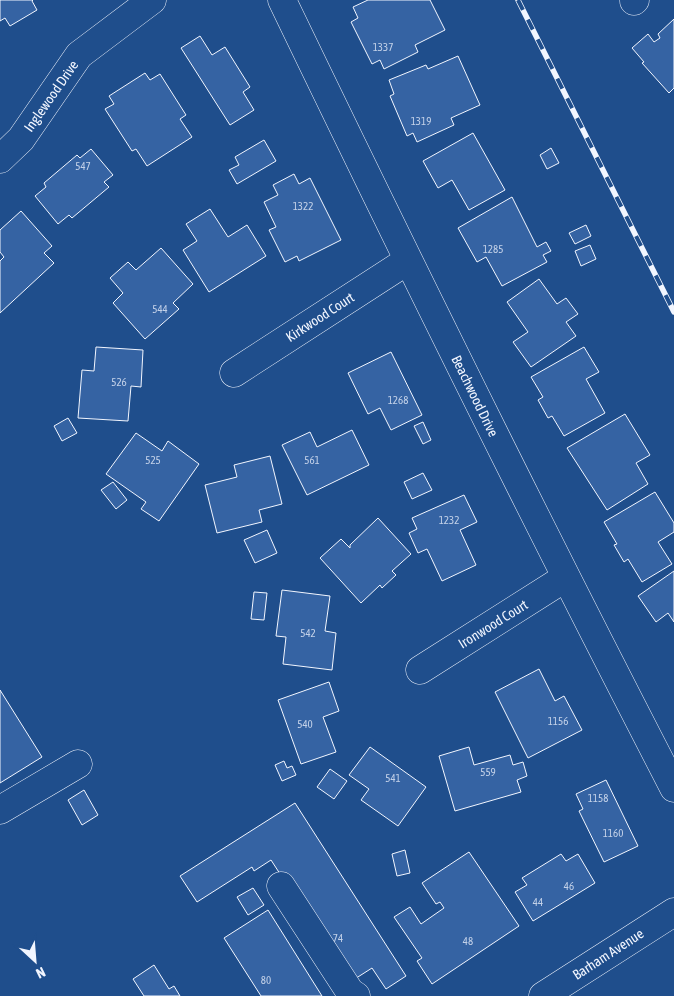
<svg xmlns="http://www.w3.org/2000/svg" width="674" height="996" font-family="'Asap Condensed',sans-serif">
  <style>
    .building { fill: #3563a3; stroke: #f2f6ff }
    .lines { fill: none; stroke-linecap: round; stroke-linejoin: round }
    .minor-casing { stroke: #f2f6ff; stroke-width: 29 }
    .minor { stroke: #1f4e8c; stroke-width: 28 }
    .rail-casing { stroke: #f2f6ff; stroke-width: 5.5 }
    .rail { stroke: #1f4e8c; stroke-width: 4; stroke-dasharray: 11; stroke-linecap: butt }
    .labels { text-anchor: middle; stroke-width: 4; stroke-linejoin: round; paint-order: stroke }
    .number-label { font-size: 11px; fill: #c3d1e8 }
    .street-label { font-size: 14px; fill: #f2f6ff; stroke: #1f4e8c }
  </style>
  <rect width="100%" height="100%" fill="#1f4e8c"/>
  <!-- building -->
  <path class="building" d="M 0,0 L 33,0 L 32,1 L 37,10 L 10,26 L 5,18 L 0,21 Z
    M 368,0 L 430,0 L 445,30 L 415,45 L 418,52 L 384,69 L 380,60 L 372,64 L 351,22 L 358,18 L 353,7 Z
    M 674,19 L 674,88 L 669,93 L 642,63 L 644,62 L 632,48 L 648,34 L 654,42 L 660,38 L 658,34 Z
    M 200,36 L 212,55 L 225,47 L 250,87 L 243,92 L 254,110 L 230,125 L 181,48 Z
    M 458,56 L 480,105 L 451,118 L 454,125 L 417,142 L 413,133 L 407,136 L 390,96 L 394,94 L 389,80 L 426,65 L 428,69 Z
    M 145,73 L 150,80 L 160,74 L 186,115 L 180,119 L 192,137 L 147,166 L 136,149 L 132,151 L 105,109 L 114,104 L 109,96 Z
    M 473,133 L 505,190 L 469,210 L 452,180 L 438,188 L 423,161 Z
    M 264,140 L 276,161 L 237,184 L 229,170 L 239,165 L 235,157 Z
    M 551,148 L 559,163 L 547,169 L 540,155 Z
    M 91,149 L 113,175 L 104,182 L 109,187 L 72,218 L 69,215 L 58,224 L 35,196 L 46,187 L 44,183 L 77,155 L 80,158 Z
    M 294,174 L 299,184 L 310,178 L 341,240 L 299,261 L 297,256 L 285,262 L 269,230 L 276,227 L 264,202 L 278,195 L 273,185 Z
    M 512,197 L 537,247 L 546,242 L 551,251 L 543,255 L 547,262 L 502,286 L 486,257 L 477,262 L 458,228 Z
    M 210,209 L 228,237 L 247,225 L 266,256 L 209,292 L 183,250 L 197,241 L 186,224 Z
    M 21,211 L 52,246 L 44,253 L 54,263 L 0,313 L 0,261 L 4,257 L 0,252 L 0,230 Z
    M 586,225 L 591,236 L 575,244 L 569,233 Z
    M 590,245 L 596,259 L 581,266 L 575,251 Z
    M 161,248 L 193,284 L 173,303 L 179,309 L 145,339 L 113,303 L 123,293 L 110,278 L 128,262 L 136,270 Z
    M 539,279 L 557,304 L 566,298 L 578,314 L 566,322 L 576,336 L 531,367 L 513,342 L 528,332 L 507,302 Z
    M 96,347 L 143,350 L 141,387 L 131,386 L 128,421 L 78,418 L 82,370 L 94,371 Z
    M 584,347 L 599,372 L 586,379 L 605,413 L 564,436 L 552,416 L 548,418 L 538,400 L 543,397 L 531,377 Z
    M 391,352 L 422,415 L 391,430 L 380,408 L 368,414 L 348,373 Z
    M 625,414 L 650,455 L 636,463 L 648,484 L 607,510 L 567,448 Z
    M 68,418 L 77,433 L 62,441 L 54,426 Z
    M 423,422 L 431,440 L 423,444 L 414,426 Z
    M 352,430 L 369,465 L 307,495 L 282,445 L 310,432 L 317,447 Z
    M 136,433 L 162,451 L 168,441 L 199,464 L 159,521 L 141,509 L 146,502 L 106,474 Z
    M 270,456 L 282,504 L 259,510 L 262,522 L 217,533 L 205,485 L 237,477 L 234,465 Z
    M 423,473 L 432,490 L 412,499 L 404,482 Z
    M 113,482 L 127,500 L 116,509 L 101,490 Z
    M 655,492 L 674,523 L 674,532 L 658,542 L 672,564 L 642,582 L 628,559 L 624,562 L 614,545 L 617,544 L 604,522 Z
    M 464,495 L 477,522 L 460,530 L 476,565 L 442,581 L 427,549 L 418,553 L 409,533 L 417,529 L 412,518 Z
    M 378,518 L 411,554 L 392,571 L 396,575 L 382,588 L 380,585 L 361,603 L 320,558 L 341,539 L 350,548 L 350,545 Z
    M 267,530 L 277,553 L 255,563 L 244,540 Z
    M 674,571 L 674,622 L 668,613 L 656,622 L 638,596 Z
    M 282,590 L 330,596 L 325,631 L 336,633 L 332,670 L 283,664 L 286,637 L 276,636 Z
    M 254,592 L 267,593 L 264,620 L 251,619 Z
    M 539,669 L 555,701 L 564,696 L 582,730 L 528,758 L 495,692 Z
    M 329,682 L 339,711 L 323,717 L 336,752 L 301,764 L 278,700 Z
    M 0,690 L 42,757 L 0,783 Z
    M 370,747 L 426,787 L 398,826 L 361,800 L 369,789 L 349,775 Z
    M 469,747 L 474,765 L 510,755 L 513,765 L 523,762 L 527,776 L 517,780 L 521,792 L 455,811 L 439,756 Z
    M 284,761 L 287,768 L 292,766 L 296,775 L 282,781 L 275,765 Z
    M 330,769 L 347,781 L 334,799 L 317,787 Z
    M 606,780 L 638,846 L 604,862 L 579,811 L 583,809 L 576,794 Z
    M 84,790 L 98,815 L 82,825 L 68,800 Z
    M 295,803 L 406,976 L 386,989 L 372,968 L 350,982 L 271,860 L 254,871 L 252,867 L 197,902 L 180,876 Z
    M 405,850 L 410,873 L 397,876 L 392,854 Z
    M 469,852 L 519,926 L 432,984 L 417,961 L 422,958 L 394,917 L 410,907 L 421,924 L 444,908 L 440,902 L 436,904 L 422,883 Z
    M 561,854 L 566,861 L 578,854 L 595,883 L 533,921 L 515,892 L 527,885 L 522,878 Z
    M 253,888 L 264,905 L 248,915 L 237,897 Z
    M 268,910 L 322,996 L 261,996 L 224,938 Z
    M 154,965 L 169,989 L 174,986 L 180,996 L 144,996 L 133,979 Z"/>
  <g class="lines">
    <defs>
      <path id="minor" d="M 282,0 C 409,264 539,527 674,788
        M 634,1 L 635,0
        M 0,159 L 21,139 L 79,55 L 152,0
        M 234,373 L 407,261
        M 420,670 L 565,578
        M 0,810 L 78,764
        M 281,886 L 350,992 L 356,996
        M 543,996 L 674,912"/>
    </defs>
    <!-- minor casing -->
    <use href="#minor" class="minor-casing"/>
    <!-- minor -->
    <use href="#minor" class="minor"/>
    <defs>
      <path id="rail" d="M 518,0 L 674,312"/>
    </defs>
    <!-- rail casing -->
    <use href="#rail" class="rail-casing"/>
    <!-- rail -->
    <use href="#rail" class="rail"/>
  </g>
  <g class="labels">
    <!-- number labels -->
    <g class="number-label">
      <text x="383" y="51">1337</text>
      <text x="421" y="125">1319</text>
      <text x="83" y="170">547</text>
      <text x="303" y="210">1322</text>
      <text x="493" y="253">1285</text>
      <text x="160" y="313">544</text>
      <text x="119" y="386">526</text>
      <text x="398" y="404">1268</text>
      <text x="153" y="464">525</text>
      <text x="312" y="464">561</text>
      <text x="449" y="524">1232</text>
      <text x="308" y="637">542</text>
      <text x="558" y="725">1156</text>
      <text x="305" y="728">540</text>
      <text x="488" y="776">559</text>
      <text x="393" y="782">541</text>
      <text x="598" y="802">1158</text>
      <text x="613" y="837">1160</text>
      <text x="569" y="890">46</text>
      <text x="538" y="906">44</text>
      <text x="338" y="942">74</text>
      <text x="468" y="945">48</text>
      <text x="266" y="984">80</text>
    </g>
    <!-- street labels -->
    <g class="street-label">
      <text transform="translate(51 96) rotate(-55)" y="5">Inglewood Drive</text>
      <text transform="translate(320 317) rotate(-33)" y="5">Kirkwood Court</text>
      <text transform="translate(475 396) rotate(64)" y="5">Beachwood Drive</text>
      <text transform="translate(493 624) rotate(-32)" y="5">Ironwood Court</text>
      <text transform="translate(608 954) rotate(-33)" y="5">Barham Avenue</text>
    </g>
  </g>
  <!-- north arrow -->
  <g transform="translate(35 961) rotate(154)" stroke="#1f4e8c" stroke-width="4" paint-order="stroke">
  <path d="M0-4L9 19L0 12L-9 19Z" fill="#f2f6ff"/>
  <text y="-8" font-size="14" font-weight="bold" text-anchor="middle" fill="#f2f6ff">N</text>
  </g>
</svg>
